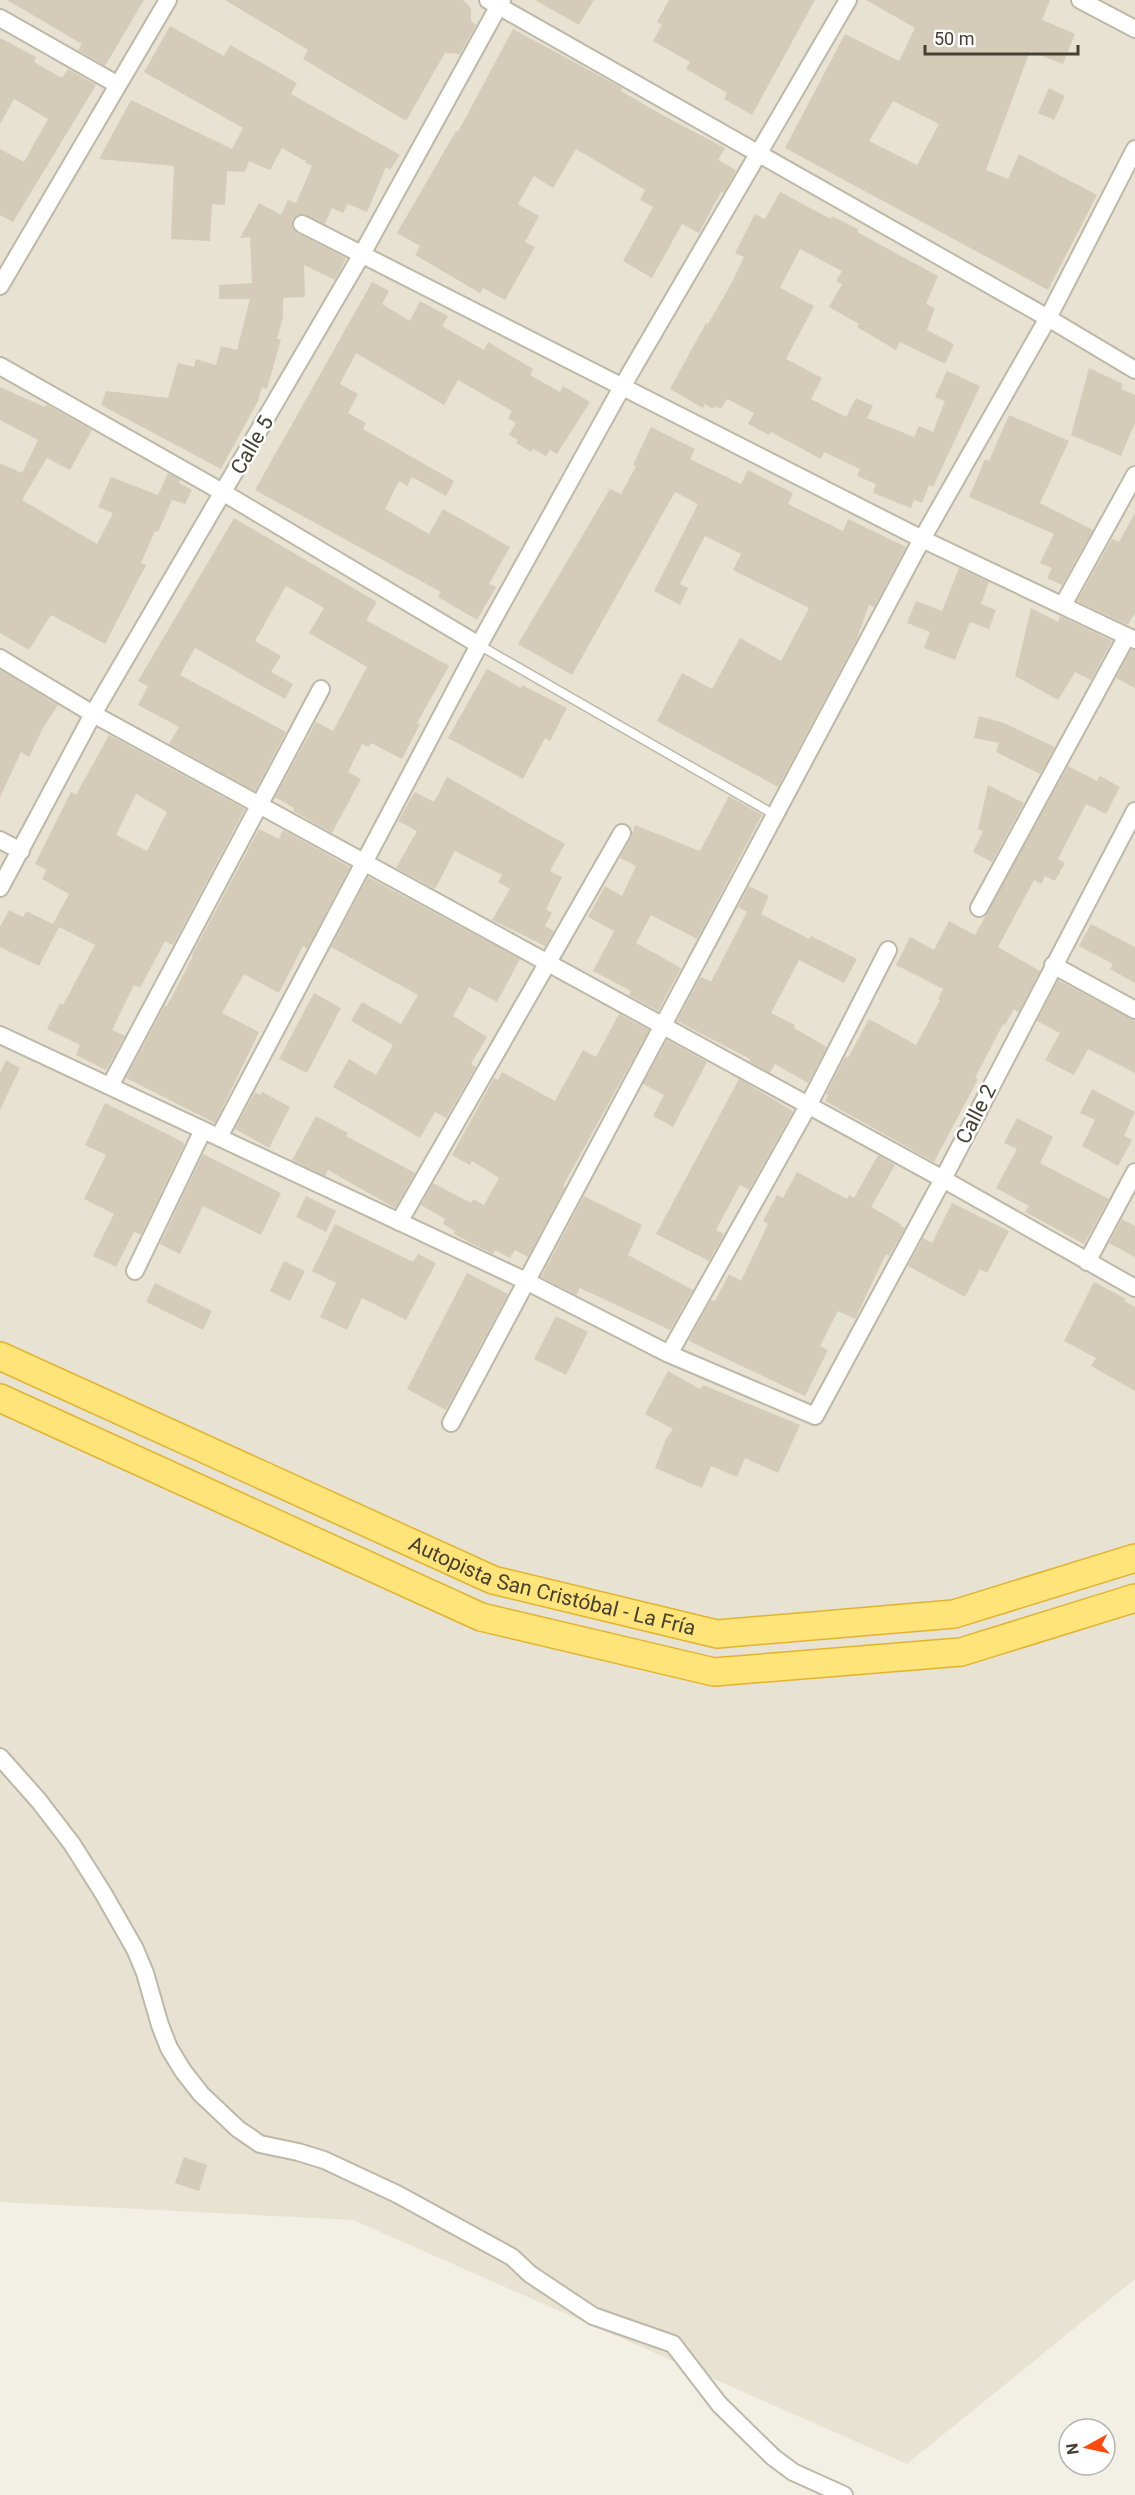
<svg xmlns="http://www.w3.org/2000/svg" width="1135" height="2495" font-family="Roboto,sans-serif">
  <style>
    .residential { fill: #e7e2d1 }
    .building { fill: #d4ccb9; fill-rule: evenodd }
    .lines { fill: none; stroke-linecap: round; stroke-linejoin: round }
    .service-casing { stroke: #beb8a6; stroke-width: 11 }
    .minor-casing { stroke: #beb8a6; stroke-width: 20 }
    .trunk-casing { stroke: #e2b32e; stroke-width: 30 }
    .service { stroke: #fff; stroke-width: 8 }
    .minor { stroke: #fff; stroke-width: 16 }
    .trunk { stroke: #ffe479; stroke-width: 27 }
    .labels { text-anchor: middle; stroke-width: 5; stroke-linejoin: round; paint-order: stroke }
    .street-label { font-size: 21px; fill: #454033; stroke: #fff }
  </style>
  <rect width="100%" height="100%" fill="#f2f0e4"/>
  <!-- residential -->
  <path class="residential" d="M 0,0 L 1135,0 L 1135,2279 L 907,2464 L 353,2220 L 0,2202 Z"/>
  <!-- building -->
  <path class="building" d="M 7,0 L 144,0 L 105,66 L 78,50 L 82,44 Z
    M 225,0 L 463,0 L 471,8 L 471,21 L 476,25 L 460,54 L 445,53 L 406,121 L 303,59 L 308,50 Z
    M 535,0 L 594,0 L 579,25 Z
    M 669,0 L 815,0 L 752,115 L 724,99 L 727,93 L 686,69 L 690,62 L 653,41 L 662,25 L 657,22 Z
    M 866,0 L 1050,0 L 1042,20 L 1075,34 L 1063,64 L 1030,51 L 986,170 L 1008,179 L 1019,154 L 1097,195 L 1048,290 L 785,148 L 845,34 L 899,61 L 915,28 ZM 893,101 L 939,124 L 917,165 L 869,141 Z
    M 170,26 L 224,56 L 230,45 L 297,83 L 291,94 L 400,155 L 390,170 L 386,167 L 367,212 L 348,204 L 343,213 L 332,208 L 325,224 L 302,214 L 293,219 L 292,225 L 297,233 L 346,258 L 335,280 L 304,265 L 305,297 L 283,298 L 283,317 L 277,339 L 281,339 L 267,389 L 262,387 L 258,401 L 221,469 L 101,405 L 106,391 L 168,398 L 178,363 L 194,367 L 196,359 L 216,365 L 221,346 L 237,350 L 250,299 L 219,299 L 219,285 L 252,283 L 250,237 L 240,238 L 259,203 L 281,215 L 288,200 L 296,203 L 312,166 L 305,162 L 306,160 L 303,160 L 282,148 L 270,170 L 249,161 L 245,172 L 227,171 L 225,205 L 212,204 L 210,241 L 171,239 L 174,166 L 99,159 L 131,100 L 232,149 L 243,128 L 144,72 Z
    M 513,29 L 622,88 L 621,91 L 666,117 L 725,148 L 718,160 L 736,170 L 726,189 L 723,193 L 721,192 L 699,233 L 682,224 L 652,278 L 623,261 L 653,207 L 640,200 L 645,190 L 576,149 L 553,188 L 534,176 L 518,204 L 539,216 L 525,242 L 535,247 L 505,300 L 483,288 L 480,293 L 415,255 L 420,246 L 397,233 L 456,131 L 458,132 Z
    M 0,38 L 36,57 L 34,62 L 62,78 L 68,69 L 96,85 L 13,222 L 0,215 L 0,149 L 24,162 L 48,119 L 14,99 L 0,124 Z
    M 1049,88 L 1065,96 L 1054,120 L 1038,113 Z
    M 780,192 L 831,219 L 832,216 L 858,229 L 857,232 L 938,276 L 926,304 L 935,308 L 927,330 L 954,344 L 945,364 L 900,342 L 896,350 L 857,327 L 859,324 L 829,307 L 842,284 L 836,281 L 842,271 L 800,249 L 780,288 L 814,306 L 786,359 L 822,378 L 811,399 L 846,417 L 856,398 L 873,406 L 867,418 L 914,437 L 919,426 L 933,432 L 945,401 L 935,397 L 947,371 L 980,386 L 933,487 L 929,485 L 922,503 L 914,500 L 911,508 L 873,493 L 876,484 L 857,476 L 860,469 L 824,452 L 821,459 L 771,432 L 769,435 L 748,424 L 754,413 L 727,399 L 721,409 L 715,406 L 713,409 L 705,404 L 703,408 L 670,389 L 706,323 L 708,324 L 731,284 L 744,257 L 735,253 L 755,214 L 765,219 Z
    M 372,282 L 389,291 L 382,304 L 410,321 L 420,301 L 448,316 L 442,326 L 484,350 L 488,342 L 533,369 L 530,375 L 560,392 L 563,386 L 590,402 L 557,454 L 550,450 L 546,456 L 533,449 L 531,452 L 516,443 L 518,440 L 509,435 L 516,423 L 508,418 L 512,411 L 458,380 L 444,405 L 356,353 L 340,384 L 358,394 L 348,413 L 366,423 L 363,429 L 454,481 L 446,496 L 412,477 L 407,486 L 399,481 L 385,509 L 429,534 L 443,509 L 510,547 L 489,584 L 496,587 L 477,620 L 438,597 L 441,592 L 255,490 Z
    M 1089,368 L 1123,384 L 1121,389 L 1135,395 L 1135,423 L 1121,456 L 1071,435 Z
    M 0,387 L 45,407 L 46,404 L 92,430 L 70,470 L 47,458 L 22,500 L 97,544 L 113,513 L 98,507 L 111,477 L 158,495 L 168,473 L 180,480 L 179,483 L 192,490 L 185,504 L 172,500 L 158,532 L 155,531 L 141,563 L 146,565 L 105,644 L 51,615 L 29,650 L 0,633 L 0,463 L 22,473 L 38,440 L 0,420 Z
    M 1009,415 L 1069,441 L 1040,503 L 1093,530 L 1062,585 L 1047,578 L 1052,568 L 1040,563 L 1054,534 L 969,497 L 985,459 L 989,461 Z
    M 651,427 L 695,449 L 690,459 L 741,484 L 748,470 L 793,493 L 788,504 L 843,531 L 848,519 L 906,547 L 874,607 L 869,605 L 856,641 L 778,787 L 657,721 L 682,673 L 712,689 L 740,638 L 781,661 L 809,608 L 733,570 L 741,554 L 705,536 L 680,584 L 688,588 L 680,605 L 654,591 L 698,504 L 675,492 L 572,675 L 518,644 L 610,489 L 621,494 L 636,466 L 633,465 Z
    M 1135,513 L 1135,613 L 1128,625 L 1077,601 L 1112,539 L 1119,542 Z
    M 234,518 L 377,602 L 366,620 L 449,666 L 417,723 L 420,724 L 402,759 L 371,743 L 369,747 L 362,744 L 348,772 L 361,779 L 332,833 L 293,811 L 294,808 L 275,797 L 316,722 L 333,731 L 367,667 L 309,633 L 324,608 L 286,586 L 255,641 L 281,656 L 271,672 L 293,684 L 285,699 L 195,648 L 180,675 L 286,732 L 255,791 L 169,744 L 179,727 L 138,705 L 148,686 L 138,681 Z
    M 959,568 L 989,582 L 981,604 L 996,610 L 989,629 L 970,622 L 955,660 L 924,648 L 930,632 L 907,623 L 916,601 L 942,611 Z
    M 1031,608 L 1058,622 L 1060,616 L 1112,641 L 1091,680 L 1075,672 L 1058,700 L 1015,676 Z
    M 1131,650 L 1135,650 L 1135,688 L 1116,678 Z
    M 487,669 L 521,688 L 522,685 L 567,708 L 550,741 L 545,738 L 523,779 L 448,738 Z
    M 0,670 L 58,705 L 43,728 L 29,757 L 21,752 L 0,797 Z
    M 979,716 L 1004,723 L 1055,747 L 1040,774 L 996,752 L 999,743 L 974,738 Z
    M 109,735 L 245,809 L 173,945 L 165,941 L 140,988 L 134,985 L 112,1030 L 125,1036 L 106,1070 L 76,1055 L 80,1045 L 47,1029 L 60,1003 L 63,1005 L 95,945 L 59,927 L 39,966 L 0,947 L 0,927 L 9,910 L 23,917 L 26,911 L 53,924 L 69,894 L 42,879 L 47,870 L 35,864 L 71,792 L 76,795 ZM 136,794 L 167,812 L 147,851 L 116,835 Z
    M 1068,766 L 1097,781 L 1100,776 L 1120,787 L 1106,814 L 1086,804 L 1058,859 L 1065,863 L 1055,881 L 1045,876 L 1041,884 L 1034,880 L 998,947 L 1040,971 L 1019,1012 L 1014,1009 L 1005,1025 L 1003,1024 L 975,1078 L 978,1079 L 934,1162 L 825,1101 L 828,1095 L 826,1094 L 845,1057 L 848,1058 L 869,1019 L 916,1045 L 940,1000 L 938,999 L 943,989 L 896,965 L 910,937 L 934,950 L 949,921 L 975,935 Z
    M 447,777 L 565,844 L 550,871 L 562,877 L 546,909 L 552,913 L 545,926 L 554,931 L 545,946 L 492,920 L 510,889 L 498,882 L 502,875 L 455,851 L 435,889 L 396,868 L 417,831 L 398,821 L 415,792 L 434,802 Z
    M 988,785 L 1024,803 L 992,862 L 973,852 L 983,831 L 978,829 Z
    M 729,796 L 762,815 L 697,939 L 651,915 L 636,943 L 681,968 L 658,1011 L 629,995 L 631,991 L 593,971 L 614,931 L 588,917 L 605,886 L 622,896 L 636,866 L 620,858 L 631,838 L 635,825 L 700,851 Z
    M 259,829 L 279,839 L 283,830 L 350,867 L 307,949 L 303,946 L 279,993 L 244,974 L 222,1013 L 259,1032 L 215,1123 L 126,1078 L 165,1005 L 167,1006 L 193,956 L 192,955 Z
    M 368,877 L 520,959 L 497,1002 L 469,987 L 453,1016 L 487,1037 L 471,1064 L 476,1067 L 446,1118 L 435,1112 L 420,1138 L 333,1087 L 349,1059 L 376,1075 L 393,1045 L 351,1021 L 362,1002 L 401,1024 L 418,995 L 331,947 Z
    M 749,886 L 769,896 L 761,914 L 809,939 L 811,936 L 857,959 L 844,983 L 799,960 L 771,1013 L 795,1025 L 794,1028 L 827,1047 L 808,1083 L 775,1064 L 770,1073 L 749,1061 L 750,1059 L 677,1021 L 700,978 L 702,977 L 711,982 L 747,912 L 738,907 Z
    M 1091,924 L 1135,947 L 1135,983 L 1110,969 L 1113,964 L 1079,946 Z
    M 1058,980 L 1135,1021 L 1135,1073 L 1088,1049 L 1074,1075 L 1045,1060 L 1060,1033 L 1037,1021 Z
    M 314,993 L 341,1008 L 307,1073 L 279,1059 Z
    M 619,1014 L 649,1030 L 563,1186 L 565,1187 L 528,1257 L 515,1250 L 510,1258 L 495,1250 L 493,1254 L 471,1243 L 454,1234 L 455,1231 L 443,1224 L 445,1219 L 421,1205 L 433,1183 L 471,1203 L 473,1199 L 484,1205 L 499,1178 L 472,1161 L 470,1165 L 452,1155 L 494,1078 L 498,1080 L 502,1072 L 555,1101 L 583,1050 L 596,1057 Z
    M 667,1040 L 707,1062 L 673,1127 L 653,1116 L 664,1095 L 643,1084 Z
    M 6,1060 L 20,1068 L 0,1110 L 0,1073 Z
    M 739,1079 L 793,1111 L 749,1190 L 740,1185 L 716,1230 L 724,1234 L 709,1261 L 656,1234 Z
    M 1092,1089 L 1135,1112 L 1124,1136 L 1132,1140 L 1118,1166 L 1082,1146 L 1095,1120 L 1080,1113 Z
    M 255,1092 L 260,1095 L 262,1092 L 290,1107 L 269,1148 L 235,1129 Z
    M 105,1103 L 183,1142 L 184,1145 L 141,1235 L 134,1232 L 116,1267 L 93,1256 L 114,1214 L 84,1199 L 106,1155 L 85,1145 Z
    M 316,1116 L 348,1133 L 346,1136 L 415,1173 L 395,1208 L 328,1170 L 325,1176 L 292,1160 Z
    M 1017,1118 L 1053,1137 L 1040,1163 L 1109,1199 L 1084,1244 L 1025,1212 L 1029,1206 L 996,1188 L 1017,1149 L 1004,1143 Z
    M 203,1154 L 281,1193 L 261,1235 L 203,1206 L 180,1254 L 160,1244 Z
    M 878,1155 L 895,1165 L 871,1207 L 901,1224 L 900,1226 L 905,1228 L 889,1256 L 886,1254 L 855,1319 L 838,1311 L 820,1346 L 828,1350 L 805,1396 L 691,1342 L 689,1340 L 711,1300 L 715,1301 L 729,1274 L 741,1281 L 768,1224 L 763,1221 L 777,1195 L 783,1198 L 797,1172 L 847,1199 L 849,1195 L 854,1198 Z
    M 306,1196 L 336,1211 L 326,1232 L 296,1217 Z
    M 584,1196 L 642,1225 L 628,1255 L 693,1290 L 670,1330 L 580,1288 L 576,1295 L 541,1277 Z
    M 952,1203 L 1009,1231 L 987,1273 L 980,1269 L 965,1297 L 908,1266 L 923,1238 L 932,1243 Z
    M 1122,1219 L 1135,1226 L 1135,1257 L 1109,1243 Z
    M 335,1224 L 413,1262 L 418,1254 L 436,1263 L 406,1320 L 362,1298 L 347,1330 L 320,1317 L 336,1283 L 312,1271 Z
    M 284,1261 L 305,1271 L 290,1301 L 270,1291 Z
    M 467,1273 L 508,1294 L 446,1410 L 407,1389 Z
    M 1094,1282 L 1126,1299 L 1124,1301 L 1135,1307 L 1135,1391 L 1091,1366 L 1096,1358 L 1064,1341 Z
    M 155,1283 L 212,1311 L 203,1330 L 146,1302 Z
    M 556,1316 L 588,1332 L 566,1375 L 534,1359 Z
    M 668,1371 L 700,1389 L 703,1385 L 800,1425 L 778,1473 L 745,1458 L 737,1477 L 711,1466 L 702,1488 L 655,1468 L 666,1439 L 673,1429 L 645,1414 Z
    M 184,2157 L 207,2165 L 199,2191 L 175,2183 Z"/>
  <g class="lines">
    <defs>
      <path id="service" d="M 479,645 L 775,815"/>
      <path id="minor" d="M 488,0 L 1048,318 L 1135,370
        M 1080,0 L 1135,29
        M 0,18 L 118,85
        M 302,224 L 922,539 L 1135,640
        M 0,286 L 168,0
        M 0,366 L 224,493 L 479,645
        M 1063,605 L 1135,475
        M 0,658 L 93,714 L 943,1179 L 1135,1288
        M 0,840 L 21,851
        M 0,888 L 93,714 L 362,254 L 502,0
        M 979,908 L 1127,636
        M 1053,965 L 1135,1010
        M 0,1035 L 526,1281 L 669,1354 L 815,1416 L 943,1179 L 1135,811
        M 110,1086 L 321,689
        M 219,1137 L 479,645 L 622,387 L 848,0
        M 399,1222 L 622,833
        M 1087,1262 L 1135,1172
        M 135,1271 L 203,1130
        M 669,1354 L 808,1106 L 888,950
        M 451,1423 L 922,539 L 1048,318 L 1135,149
        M 0,1757 L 39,1801 L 72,1844 L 103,1893 L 135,1949 L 145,1973 L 160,2025 L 169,2048 L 183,2071 L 201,2094 L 238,2129 L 260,2144 L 298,2152 L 324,2160 L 397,2194 L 512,2257 L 530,2274 L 593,2316 L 673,2344 L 719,2404 L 773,2457 L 793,2472 L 844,2495"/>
      <g id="trunk">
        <path id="s1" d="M 0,1356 L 493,1580 L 717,1634 L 954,1614 L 1135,1558"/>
        <path d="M 0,1398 L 481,1617 L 714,1672 L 961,1652 L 1135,1598"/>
      </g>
    </defs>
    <!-- service casing -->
    <use href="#service" class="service-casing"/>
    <!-- minor casing -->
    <use href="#minor" class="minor-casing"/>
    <!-- trunk casing -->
    <use href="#trunk" class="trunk-casing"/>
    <!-- service -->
    <use href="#service" class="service"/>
    <!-- minor -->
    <use href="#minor" class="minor"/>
    <!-- trunk -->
    <use href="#trunk" class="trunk"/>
  </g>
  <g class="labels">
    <!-- street labels -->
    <g class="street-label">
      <text transform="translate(252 445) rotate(-60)" y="7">Calle 5</text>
      <text transform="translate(976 1114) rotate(-63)" y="7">Calle 2</text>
      <text dy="7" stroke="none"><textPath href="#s1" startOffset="600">Autopista San Cristóbal - La Fría</textPath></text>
    </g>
  </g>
  <!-- north arrow -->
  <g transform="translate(1087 2447) rotate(262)"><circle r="28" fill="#ffffff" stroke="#b5b3ad" stroke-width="1.5"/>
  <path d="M0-4.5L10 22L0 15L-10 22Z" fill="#ff4c0e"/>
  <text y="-9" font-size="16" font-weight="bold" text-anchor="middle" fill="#454033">N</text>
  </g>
  <!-- scale -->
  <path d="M925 45v9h153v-9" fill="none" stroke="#454033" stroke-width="3"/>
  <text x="934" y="45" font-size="18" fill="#454033" stroke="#ffffff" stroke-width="4.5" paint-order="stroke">50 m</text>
</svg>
